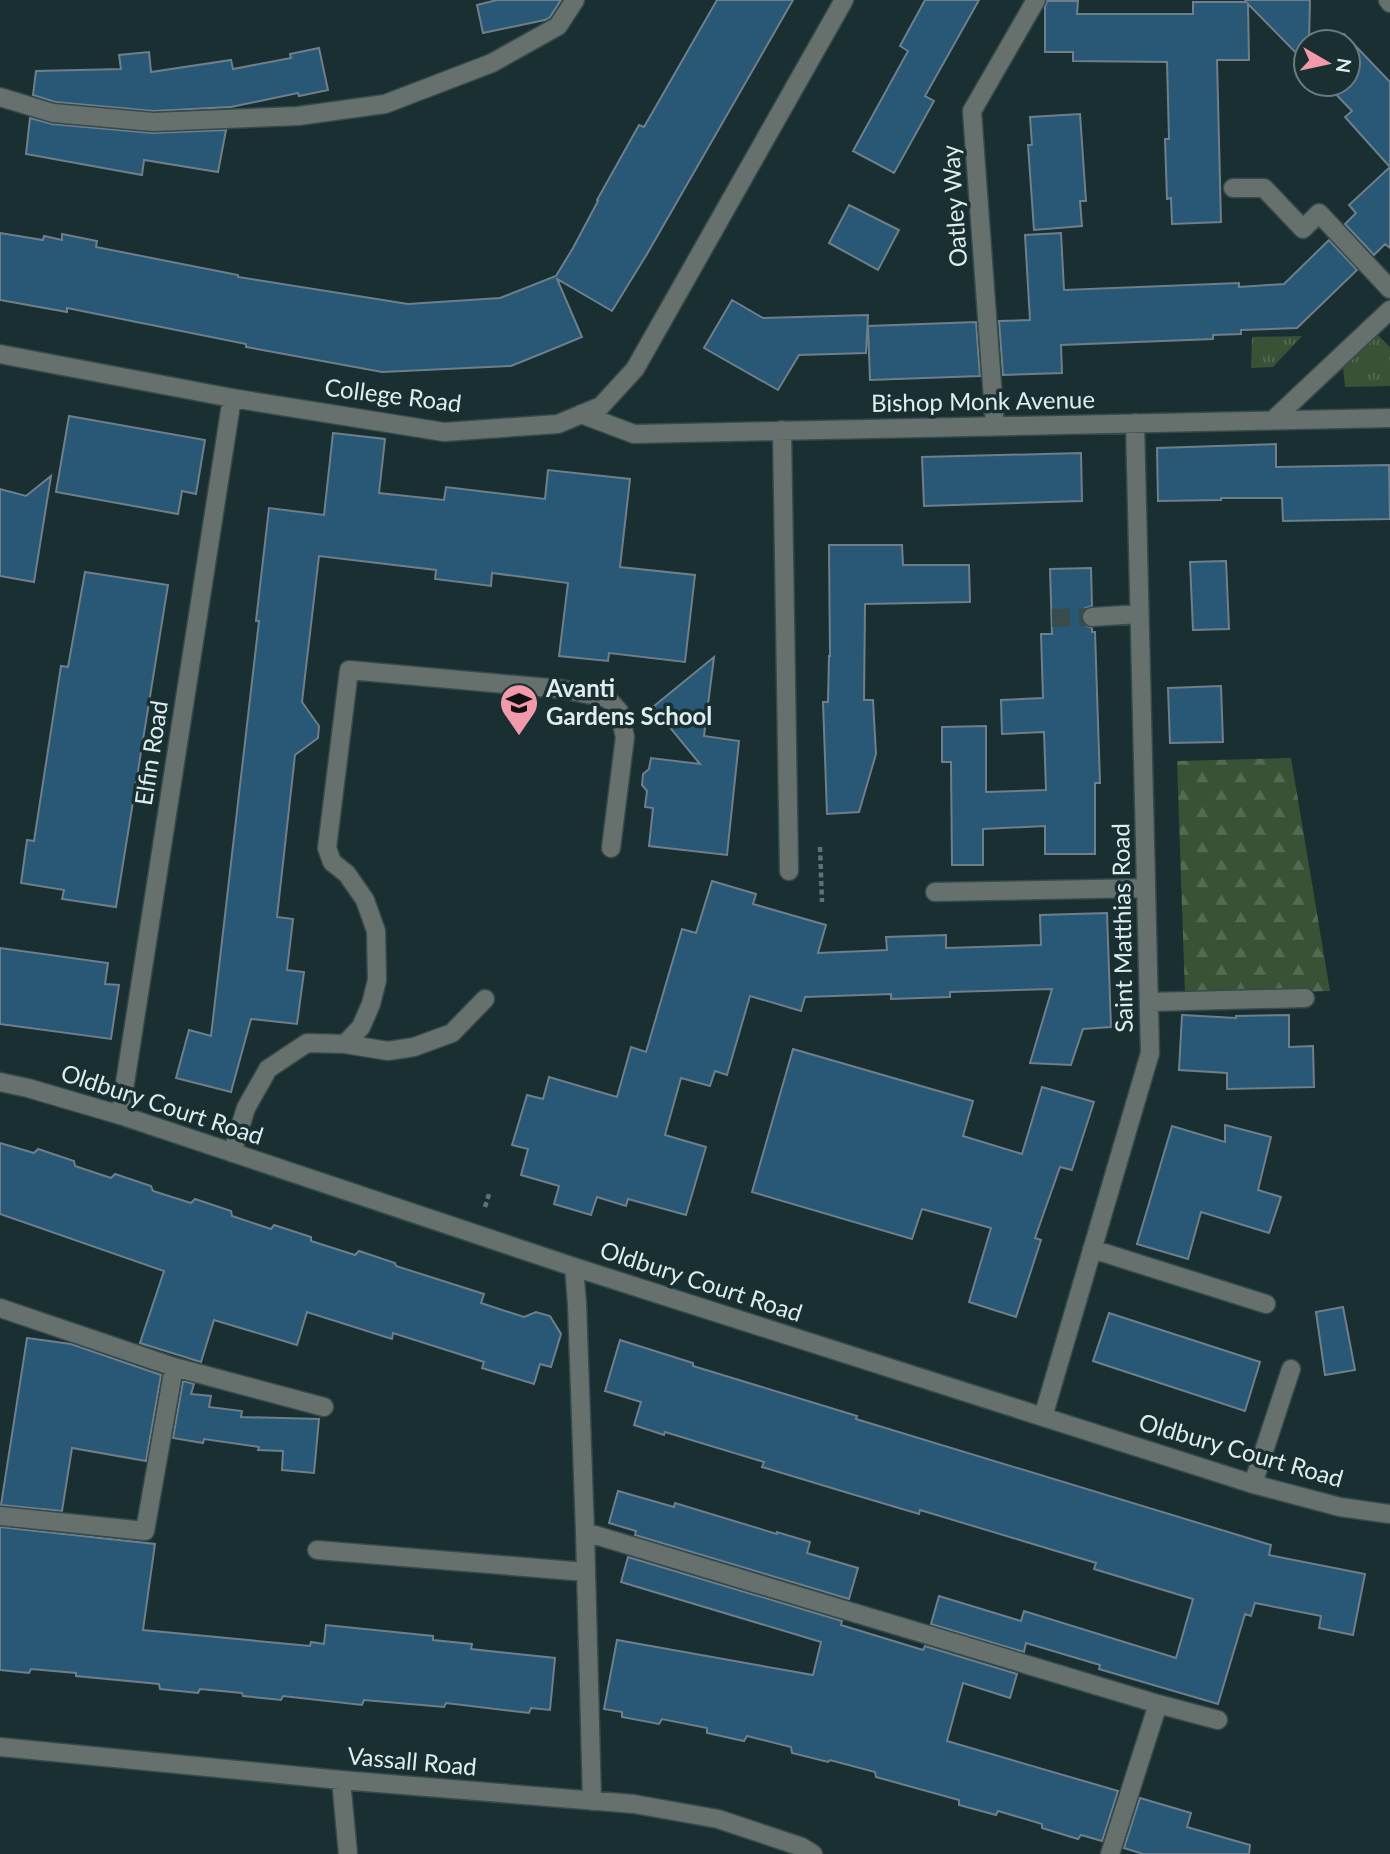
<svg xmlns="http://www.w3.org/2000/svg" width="1390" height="1854" font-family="Lato,sans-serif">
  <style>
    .grass { fill: url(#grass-tufts) }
    .forest { fill: url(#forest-firs) }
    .building { fill: #285875; stroke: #6e7f8b; stroke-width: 2 }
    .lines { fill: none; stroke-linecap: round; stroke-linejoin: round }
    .minor-tunnel { stroke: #384c4e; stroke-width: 18; stroke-dasharray: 18 9; stroke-linecap: butt }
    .minor-casing { stroke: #364a4c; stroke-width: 21 }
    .path { stroke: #5f7173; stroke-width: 4.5; stroke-dasharray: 5 3.5; stroke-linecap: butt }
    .minor { stroke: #66706c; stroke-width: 18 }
    .labels { text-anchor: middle; stroke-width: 7; stroke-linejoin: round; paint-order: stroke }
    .street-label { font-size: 24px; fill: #e0edee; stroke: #1a2f32 }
    .poi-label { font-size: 24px; font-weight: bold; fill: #e0edee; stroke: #1a2f32; text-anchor: start }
  </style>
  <defs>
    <pattern id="grass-tufts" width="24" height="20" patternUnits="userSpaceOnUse" patternTransform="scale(1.75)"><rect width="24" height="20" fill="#395135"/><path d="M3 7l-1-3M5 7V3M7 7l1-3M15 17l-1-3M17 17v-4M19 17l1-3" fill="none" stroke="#556a53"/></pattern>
    <pattern id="forest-firs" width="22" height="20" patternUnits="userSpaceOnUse" patternTransform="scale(1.75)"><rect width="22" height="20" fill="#395135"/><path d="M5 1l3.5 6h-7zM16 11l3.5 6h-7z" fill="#556a53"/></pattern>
  </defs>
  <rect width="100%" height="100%" fill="#1a2f32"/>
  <!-- grass -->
  <path class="grass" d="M 1377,334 L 1390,347 L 1390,386 L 1345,387 L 1343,368 Z
    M 1302,336 L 1273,367 L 1251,368 L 1252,337 Z"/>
  <!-- forest -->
  <path class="forest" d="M 1291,758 L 1330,991 L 1185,995 L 1177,761 Z"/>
  <!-- building -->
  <path class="building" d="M 497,0 L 561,0 L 550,17 L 545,20 L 483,33 L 477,5 Z
    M 717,0 L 793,0 L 647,254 L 612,311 L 557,279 L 582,337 L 548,351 L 511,366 L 382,372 L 246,347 L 246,344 L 67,308 L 67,312 L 0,300 L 0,233 L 43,240 L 44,236 L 62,240 L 62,234 L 97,241 L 96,247 L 238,275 L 238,277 L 408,304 L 500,298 L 556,276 L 573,248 L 598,201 L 597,200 L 639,125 L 644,127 Z
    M 925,0 L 979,0 L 925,96 L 934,101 L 894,173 L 853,151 L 908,51 L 900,46 Z
    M 1245,0 L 1310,0 L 1309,42 L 1306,42 L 1306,63 L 1248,4 L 1249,60 L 1217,60 L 1221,222 L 1172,224 L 1171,198 L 1167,199 L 1165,139 L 1169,139 L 1167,62 L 1073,61 L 1073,52 L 1045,52 L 1045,7 L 1047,1 L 1078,1 L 1077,14 L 1193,14 L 1193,2 L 1246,2 Z
    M 1344,34 L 1390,82 L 1390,248 L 1385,244 L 1374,255 L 1345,224 L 1356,213 L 1349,205 L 1390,167 L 1345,117 L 1352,111 L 1326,84 L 1348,84 L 1348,42 L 1336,42 Z
    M 319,48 L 328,90 L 299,96 L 298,93 L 231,107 L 153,111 L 55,102 L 33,95 L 36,71 L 121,69 L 119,55 L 149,52 L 151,72 L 231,60 L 233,69 L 291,58 L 290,54 Z
    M 1080,114 L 1086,201 L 1080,201 L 1082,226 L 1034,230 L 1028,145 L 1032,145 L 1030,117 Z
    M 30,118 L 52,124 L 152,133 L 226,130 L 218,172 L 144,160 L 142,175 L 26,154 Z
    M 849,205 L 899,230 L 878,270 L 829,243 Z
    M 1061,233 L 1064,290 L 1239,283 L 1239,287 L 1284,284 L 1329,240 L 1357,270 L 1297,328 L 1241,330 L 1241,334 L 1213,335 L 1213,339 L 1061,345 L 1062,373 L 1003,375 L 999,321 L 1030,320 L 1025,235 Z
    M 732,300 L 763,318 L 868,315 L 866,353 L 799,355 L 778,390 L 704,348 Z
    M 976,322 L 980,376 L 870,380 L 868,326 Z
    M 69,416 L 205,440 L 196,494 L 182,491 L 178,514 L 56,492 Z
    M 333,433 L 385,439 L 379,493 L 444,500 L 446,487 L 545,499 L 548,470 L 630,479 L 620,567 L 695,575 L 685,662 L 609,653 L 608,661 L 559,656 L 568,583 L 492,573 L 491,586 L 435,579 L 436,570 L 319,556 L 302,702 L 319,726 L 318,738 L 295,755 L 277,917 L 293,919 L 287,970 L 304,972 L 297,1024 L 251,1019 L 231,1092 L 176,1078 L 189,1030 L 211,1036 L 259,621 L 256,621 L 269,508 L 324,515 Z
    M 1276,444 L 1276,467 L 1389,465 L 1390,519 L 1283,521 L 1282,498 L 1221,498 L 1221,500 L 1158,501 L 1157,448 Z
    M 1081,453 L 1082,501 L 924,506 L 922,457 Z
    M 51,476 L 34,582 L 0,576 L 0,489 L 26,496 Z
    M 829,545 L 902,545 L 903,565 L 969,565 L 970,602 L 865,604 L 864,700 L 873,700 L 876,754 L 859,812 L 827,814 L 823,702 L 828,702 L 829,656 L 830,656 Z
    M 1226,561 L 1229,629 L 1193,630 L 1190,562 Z
    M 1091,568 L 1092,606 L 1085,608 L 1081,617 L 1083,624 L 1092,628 L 1092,632 L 1095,632 L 1100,783 L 1095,783 L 1095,854 L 1045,854 L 1045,826 L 983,829 L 983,865 L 952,865 L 951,762 L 942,762 L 942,727 L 986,726 L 986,792 L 1046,790 L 1044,732 L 1002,734 L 1001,700 L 1043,698 L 1041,634 L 1052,634 L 1050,569 Z
    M 85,572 L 168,585 L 116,907 L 62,899 L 64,890 L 21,883 L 27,840 L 34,841 L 61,666 L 68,667 Z
    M 714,657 L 704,736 L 739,741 L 727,855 L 649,846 L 653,808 L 645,807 L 647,791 L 642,785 L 643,774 L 649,769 L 651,758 L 700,764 L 653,707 Z
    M 1221,686 L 1223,742 L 1170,743 L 1168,688 Z
    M 712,881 L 756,894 L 753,904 L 826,925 L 818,953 L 887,950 L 886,937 L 946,935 L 946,948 L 1041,945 L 1040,915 L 1107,913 L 1111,1027 L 1083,1029 L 1071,1065 L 1030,1063 L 1052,989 L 950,992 L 950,997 L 891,999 L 891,994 L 805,997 L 801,1011 L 750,996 L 727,1075 L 715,1071 L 710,1086 L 681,1078 L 665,1135 L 706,1147 L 686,1215 L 628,1199 L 626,1206 L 597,1197 L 591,1215 L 554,1204 L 559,1186 L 521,1175 L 528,1149 L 512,1145 L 527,1095 L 543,1099 L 549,1077 L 617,1097 L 631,1047 L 646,1052 L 682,929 L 696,933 Z
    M 0,948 L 108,963 L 105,984 L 119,985 L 111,1039 L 0,1024 Z
    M 1182,1015 L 1236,1018 L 1236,1016 L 1289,1015 L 1289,1047 L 1313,1046 L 1314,1087 L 1227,1089 L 1227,1073 L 1179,1070 Z
    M 793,1049 L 973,1101 L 963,1136 L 1022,1154 L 1042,1087 L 1094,1102 L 1072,1170 L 1060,1167 L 1035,1238 L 1041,1240 L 1016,1317 L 969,1302 L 991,1228 L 922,1209 L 912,1239 L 752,1192 Z
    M 1225,1125 L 1271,1137 L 1258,1190 L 1281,1197 L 1269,1233 L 1201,1212 L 1188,1259 L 1137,1244 L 1172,1126 L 1225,1142 Z
    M 0,1143 L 34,1153 L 38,1149 L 74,1161 L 75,1166 L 111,1178 L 115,1174 L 151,1186 L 153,1191 L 191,1203 L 195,1199 L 231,1211 L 232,1216 L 271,1229 L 274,1225 L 311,1237 L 311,1241 L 355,1255 L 359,1251 L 395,1263 L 396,1266 L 484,1294 L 481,1303 L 524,1317 L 536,1312 L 550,1316 L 561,1334 L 551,1367 L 540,1364 L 534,1384 L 482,1368 L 484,1362 L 393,1333 L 392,1339 L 307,1312 L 297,1345 L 214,1320 L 201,1362 L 140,1343 L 164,1271 L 0,1214 Z
    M 1343,1307 L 1355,1370 L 1325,1375 L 1316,1312 Z
    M 1109,1313 L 1260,1362 L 1245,1411 L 1093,1361 Z
    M 27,1338 L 71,1344 L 161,1375 L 146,1461 L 72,1448 L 62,1511 L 1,1505 Z
    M 620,1340 L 693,1363 L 693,1366 L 857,1416 L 856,1419 L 1271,1545 L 1269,1555 L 1365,1574 L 1353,1635 L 1319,1628 L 1321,1616 L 1255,1603 L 1251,1616 L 1245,1614 L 1218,1704 L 1109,1672 L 1099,1669 L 1100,1665 L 1026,1643 L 1024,1652 L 931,1624 L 939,1596 L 1021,1621 L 1024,1611 L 1176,1658 L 1193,1599 L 1094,1569 L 1096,1563 L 920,1510 L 919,1514 L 845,1492 L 762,1467 L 764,1462 L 665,1432 L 664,1435 L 634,1425 L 641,1402 L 605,1391 Z
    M 183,1381 L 194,1384 L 191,1394 L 211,1396 L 209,1407 L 242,1411 L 241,1417 L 319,1419 L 314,1473 L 282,1470 L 283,1451 L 258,1450 L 259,1447 L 204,1439 L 203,1443 L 173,1438 Z
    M 618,1491 L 674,1507 L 675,1503 L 777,1534 L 777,1532 L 810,1542 L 807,1553 L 858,1568 L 849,1599 L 635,1535 L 636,1531 L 609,1523 Z
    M 0,1527 L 155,1544 L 143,1630 L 310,1646 L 311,1642 L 324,1644 L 326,1625 L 433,1636 L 433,1640 L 472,1644 L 471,1649 L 555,1658 L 550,1710 L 531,1708 L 529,1713 L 446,1703 L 444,1707 L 364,1700 L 362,1705 L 283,1696 L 281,1700 L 243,1696 L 242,1693 L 200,1689 L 198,1693 L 160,1689 L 159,1684 L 76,1676 L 76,1673 L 31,1669 L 29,1673 L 0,1670 Z
    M 628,1557 L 842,1621 L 841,1625 L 923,1650 L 925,1646 L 1017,1674 L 1010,1698 L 963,1683 L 947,1741 L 1118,1791 L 1102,1841 L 1081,1835 L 1078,1839 L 1042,1828 L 1042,1824 L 998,1811 L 996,1815 L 959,1805 L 959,1800 L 876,1777 L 875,1772 L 830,1760 L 828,1762 L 792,1753 L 791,1747 L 747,1736 L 744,1741 L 707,1733 L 707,1728 L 662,1719 L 659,1724 L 622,1717 L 622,1712 L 604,1709 L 617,1640 L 813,1675 L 821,1642 L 621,1582 Z
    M 1140,1798 L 1191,1813 L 1187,1827 L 1250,1845 L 1249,1854 L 1143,1854 L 1124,1848 Z"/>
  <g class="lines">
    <!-- minor-tunnel -->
    <path class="minor-tunnel" d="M 1052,618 L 1092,617"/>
    <defs>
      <path id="minor" d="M 1388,0 L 1390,3
        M 0,97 L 53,113 L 153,122 L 298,116 L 385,104 L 492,63 L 558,26 L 575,0
        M 1233,188 L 1264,188 L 1303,229 L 1319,213 L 1390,289
        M 0,354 L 232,398 L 444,432 L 558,424 L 601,406 L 635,369 L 844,0
        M 581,414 L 634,434 L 1390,418
        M 1273,420 L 1390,310
        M 995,426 L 972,111 L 1036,0
        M 782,430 L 789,871
        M 1092,617 L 1139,614
        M 935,892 L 1146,888
        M 1150,1002 L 1305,998
        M 345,1044 L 361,1027 L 371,1004 L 377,980 L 376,931 L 365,900 L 347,874 L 332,862 L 327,848 L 349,670 L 561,689 L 607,698 L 619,711 L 625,737 L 611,848
        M 0,1082 L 28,1088 L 120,1115 L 574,1267 L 1253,1484 L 1340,1507 L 1390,1514
        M 120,1115 L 232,398
        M 232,1153 L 246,1108 L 268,1069 L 307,1043 L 345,1044 L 388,1051 L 414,1047 L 452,1033 L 485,999
        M 1092,1249 L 1266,1304
        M 574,1267 L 577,1304 L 585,1532 L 592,1801
        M 0,1308 L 174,1367 L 324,1407
        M 1043,1417 L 1150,1053 L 1135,423
        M 1253,1484 L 1291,1369
        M 0,1516 L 145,1531 L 174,1367
        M 585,1532 L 1158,1704 L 1218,1720
        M 317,1550 L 586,1572
        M 0,1747 L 341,1780 L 634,1804 L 718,1819 L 802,1847 L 813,1854
        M 341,1780 L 348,1854
        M 1110,1854 L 1158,1704"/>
    </defs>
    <!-- minor casing -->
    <use href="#minor" class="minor-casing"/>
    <!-- path -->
    <path class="path" d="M 820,847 L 822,902
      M 485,1207 L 490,1191"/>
    <!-- minor -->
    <use href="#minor" class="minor"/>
  </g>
  <!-- icons -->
  <defs>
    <symbol id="school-pin" viewBox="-11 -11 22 30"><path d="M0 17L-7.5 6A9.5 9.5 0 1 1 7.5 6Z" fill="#f39aaa" stroke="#1a2f32"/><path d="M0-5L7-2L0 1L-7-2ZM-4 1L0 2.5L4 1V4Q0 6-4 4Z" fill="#111"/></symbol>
  </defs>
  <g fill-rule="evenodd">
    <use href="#school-pin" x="497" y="681" width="44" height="60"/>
  </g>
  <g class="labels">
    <!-- street labels -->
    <g class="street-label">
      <text transform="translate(955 206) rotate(-94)" y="8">Oatley Way</text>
      <text transform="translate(393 396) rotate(7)" y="8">College Road</text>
      <text transform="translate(983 402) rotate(-1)" y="8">Bishop Monk Avenue</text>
      <text transform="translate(152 753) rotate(-81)" y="8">Elfin Road</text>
      <text transform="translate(1123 928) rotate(-91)" y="8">Saint Matthias Road</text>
      <text transform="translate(162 1105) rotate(18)" y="8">Oldbury Court Road</text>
      <text transform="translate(701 1282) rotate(18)" y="8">Oldbury Court Road</text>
      <text transform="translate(1241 1451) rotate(16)" y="8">Oldbury Court Road</text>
      <text transform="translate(412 1762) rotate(5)" y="8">Vassall Road</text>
    </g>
    <!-- poi labels -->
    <g class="poi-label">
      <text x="546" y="697">Avanti<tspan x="546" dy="28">Gardens School</tspan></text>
    </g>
  </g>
  <!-- north arrow -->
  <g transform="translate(1327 63) rotate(99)"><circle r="33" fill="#1a2f32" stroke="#697b7d" stroke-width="2"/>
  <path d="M0-5L12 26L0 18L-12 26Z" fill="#f39aaa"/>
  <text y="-10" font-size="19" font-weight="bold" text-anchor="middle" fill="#e0edee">N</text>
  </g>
</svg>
